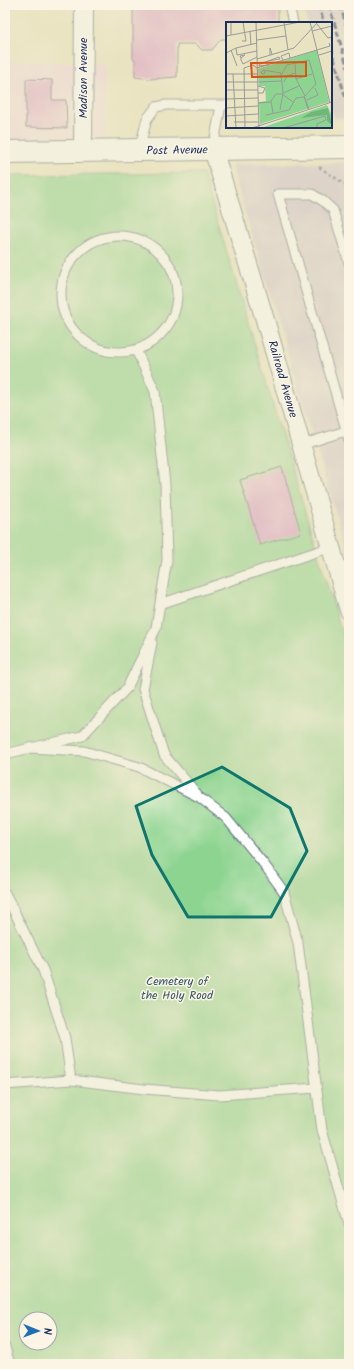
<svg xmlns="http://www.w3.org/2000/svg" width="354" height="1369" font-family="Kalam,sans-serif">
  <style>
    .built { fill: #f1d0e3 }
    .industrial { fill: #cebed1 }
    .green { fill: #8cd490; stroke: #548277; fill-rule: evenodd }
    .building { fill: #dc96cd }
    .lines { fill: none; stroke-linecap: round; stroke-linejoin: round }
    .service-casing { stroke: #636e81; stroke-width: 11 }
    .minor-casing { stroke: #636e81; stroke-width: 20 }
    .secondary-casing { stroke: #636e81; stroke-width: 24 }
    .path { stroke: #636e81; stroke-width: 2.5; stroke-dasharray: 3 3; stroke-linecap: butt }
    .service { stroke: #fff; stroke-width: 9 }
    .minor { stroke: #fff; stroke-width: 18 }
    .secondary { stroke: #fff; stroke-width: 22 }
    .rail { stroke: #1b2f5e; stroke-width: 3; stroke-dasharray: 6 3; stroke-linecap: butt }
    .marked { fill: none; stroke: #0f766e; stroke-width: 3; stroke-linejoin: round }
    .labels { text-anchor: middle; stroke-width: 3; stroke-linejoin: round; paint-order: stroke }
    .street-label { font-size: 12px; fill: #1b2f5e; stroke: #fcf5e5 }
    .park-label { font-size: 12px; fill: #37586a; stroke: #fcf5e5 }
    .inset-road { fill: none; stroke: #979b99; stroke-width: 1 }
    .view { fill: #d45514; fill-opacity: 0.15; stroke: #d45514; stroke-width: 2 }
    .inset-edge { fill: none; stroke: #1b2f5e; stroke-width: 2 }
  </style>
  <rect width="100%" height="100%" fill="#fcf5e5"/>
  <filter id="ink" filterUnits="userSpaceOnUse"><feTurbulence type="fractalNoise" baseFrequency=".025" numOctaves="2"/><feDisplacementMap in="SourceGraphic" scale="8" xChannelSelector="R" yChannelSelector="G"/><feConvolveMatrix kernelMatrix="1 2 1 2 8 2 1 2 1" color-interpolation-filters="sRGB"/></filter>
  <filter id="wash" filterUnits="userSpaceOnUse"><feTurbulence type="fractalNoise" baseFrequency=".012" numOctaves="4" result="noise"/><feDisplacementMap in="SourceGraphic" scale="16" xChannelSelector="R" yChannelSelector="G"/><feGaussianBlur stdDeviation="0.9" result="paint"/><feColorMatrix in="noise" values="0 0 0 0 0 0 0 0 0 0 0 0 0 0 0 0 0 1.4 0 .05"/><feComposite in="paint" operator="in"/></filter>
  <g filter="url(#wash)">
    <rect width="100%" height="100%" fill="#eae3c1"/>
    <!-- built -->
    <path class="built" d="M 5,61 L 105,64 L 105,153 L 5,152 Z"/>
    <!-- industrial -->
    <path class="industrial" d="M 303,5 L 349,5 L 349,119 L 334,118 L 331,107 L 331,23 L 308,23 Z
      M 349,162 L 349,558 L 231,165 Z"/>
    <!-- green -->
    <path class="green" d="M 203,173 L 349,657 L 349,1364 L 5,1364 L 5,175 ZM 26,1319 L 50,1319 L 50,1343 L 26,1343 Z"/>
    <g id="blocks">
      <!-- building -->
      <path class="building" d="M 133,5 L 278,5 L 278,23 L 227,23 L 227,39 L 221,39 L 212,50 L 202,50 L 196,44 L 177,44 L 177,77 L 150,79 L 135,77 L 135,59 L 133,59 Z
        M 26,79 L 52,80 L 52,100 L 66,100 L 67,128 L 26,127 Z
        M 282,467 L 301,533 L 260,545 L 240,480 Z"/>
    </g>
  </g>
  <g filter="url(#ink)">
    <use href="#blocks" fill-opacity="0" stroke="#636e81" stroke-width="1"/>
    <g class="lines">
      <defs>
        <path id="service" d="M 289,5 L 293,23
          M 213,149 L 221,105 L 226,105
          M 139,150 L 147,119 L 156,107 L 166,105 L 221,105
          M61 294a58 58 0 1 1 116 0a58 58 0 1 1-116 0Z
          M 349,263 L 333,210 L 323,201 L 312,194 L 278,194 L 349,440
          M 301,445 L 349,430
          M 160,604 L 331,547
          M 152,643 L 143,689 L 164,755 L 197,794
          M 29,748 L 84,751 L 139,767 L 199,797 L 226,818 L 263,863 L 284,892 L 298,943 L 322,1130 L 349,1224
          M 5,754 L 82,736 L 127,688 L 156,628 L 167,560 L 165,484 L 155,391 L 136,350
          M 5,893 L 43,970 L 65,1038 L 71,1080
          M 5,1085 L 71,1080 L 144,1089 L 219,1095 L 316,1088
          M 5,1347 L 10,1364"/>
        <path id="minor" d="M 213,149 L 266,323 L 349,610
          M 83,152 L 84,5"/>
        <path id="secondary" d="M 5,152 L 349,147"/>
      </defs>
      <!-- service casing -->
      <use href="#service" class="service-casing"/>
      <!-- minor casing -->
      <use href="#minor" class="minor-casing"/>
      <!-- secondary casing -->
      <use href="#secondary" class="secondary-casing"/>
      <!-- path -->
      <path class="path" d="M 319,167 L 349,187"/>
      <!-- service -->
      <use href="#service" class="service"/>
      <!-- minor -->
      <use href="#minor" class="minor"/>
      <!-- secondary -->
      <use href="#secondary" class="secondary"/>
      <!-- rail -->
      <path class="rail" d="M 318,5 L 324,23
        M 329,5 L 349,72
        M 340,5 L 349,34
        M 331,48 L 349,109"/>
    </g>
  </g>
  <!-- marked area -->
  <path d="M0 0H354V1369H0ZM 222,767 L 290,808 L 307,851 L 271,917 L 188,917 L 152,855 L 136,806 Z" fill="#eae3c1" fill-opacity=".55" fill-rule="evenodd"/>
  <path class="marked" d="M 222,767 L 290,808 L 307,851 L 271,917 L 188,917 L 152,855 L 136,806 Z"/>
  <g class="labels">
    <!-- street labels -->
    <g class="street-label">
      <text transform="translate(83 78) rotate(-90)" y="4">Madison Avenue</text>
      <text transform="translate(177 150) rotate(-1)" y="4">Post Avenue</text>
      <text transform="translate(283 379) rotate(74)" y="4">Railroad Avenue</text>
    </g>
    <!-- park labels -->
    <g class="park-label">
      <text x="177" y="985">Cemetery of<tspan x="177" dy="14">the Holy Rood</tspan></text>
    </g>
  </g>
  <!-- overview -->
  <g transform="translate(226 22)">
    <rect width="106" height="106" fill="#eae3c1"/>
    <path d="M 91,28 L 103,80 L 34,102 L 33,80 L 40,79 L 39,64 L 33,64 L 32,47 ZM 101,83 L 106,94 L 106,106 L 35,106 Z" fill="#8cd490"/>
    <path d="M 102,86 L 106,103 L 101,99 L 101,93 L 75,96 L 85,90 Z" fill="#71b67a"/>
    <path class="inset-road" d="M 5,0 L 5,13M 30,0 L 33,106M 58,0 L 62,28M 84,0 L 104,81M 91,2 L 102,16 L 106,15M 24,9 L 25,23M 86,9 L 106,4M 0,14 L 74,0M 31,18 L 60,14M 16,19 L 20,19 L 17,0M 10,26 L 11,33 L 31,29M 5,28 L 11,44M 91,28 L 104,24 L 103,21M 0,31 L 10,26 L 31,21M 44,33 L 44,26 L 46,32M 93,33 L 106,29M 15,36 L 19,33 L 14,34 L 15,36 L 15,38 L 17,42 L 31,35M 31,37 L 68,26 L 92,0M 57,38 L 55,34 L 63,31 L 64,36M 42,39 L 54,37 L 53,35 L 42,39 L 34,42 L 33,44 L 43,43M 69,42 L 70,57 L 79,74M 39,49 L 38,52 L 35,51 L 37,48 L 55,51 L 57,71M 0,52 L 31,52M 7,52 L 10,106M 55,53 L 61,43 L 83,38 L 90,62 L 79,74M 70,57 L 86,52M 0,60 L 31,60M 32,60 L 56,59M 58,60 L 61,54 L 69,51M 32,64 L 39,66 L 37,71 L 32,71M 0,68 L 32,68M 0,77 L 32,76M 81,78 L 92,73 L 89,66M 32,81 L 45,80M 0,86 L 32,84M 82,87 L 78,74 L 83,87M 54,88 L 57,71 L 73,64M 47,91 L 45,79 L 50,72 L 56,72 L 67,80M 40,93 L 63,88 L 70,76 L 78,75M 0,94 L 32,92M 8,100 L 32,100M 19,106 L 18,46 L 27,43 L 31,46 L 91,28M 26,106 L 106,80M 57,106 L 99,94 L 100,98 L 91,102 L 91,106"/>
    <path class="view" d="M 80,40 L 80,54 L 26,55 L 25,41 Z"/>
    <rect width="106" height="106" class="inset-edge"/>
  </g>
  <!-- margin -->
  <rect width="354" height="1369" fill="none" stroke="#fcf5e5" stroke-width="20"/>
  <!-- north arrow -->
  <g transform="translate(38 1331) rotate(91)"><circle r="19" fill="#fcf5e5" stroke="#a2a6af"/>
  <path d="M0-3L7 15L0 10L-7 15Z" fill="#1f6fb2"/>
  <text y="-6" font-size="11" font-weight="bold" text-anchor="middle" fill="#1b2f5e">N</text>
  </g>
</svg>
